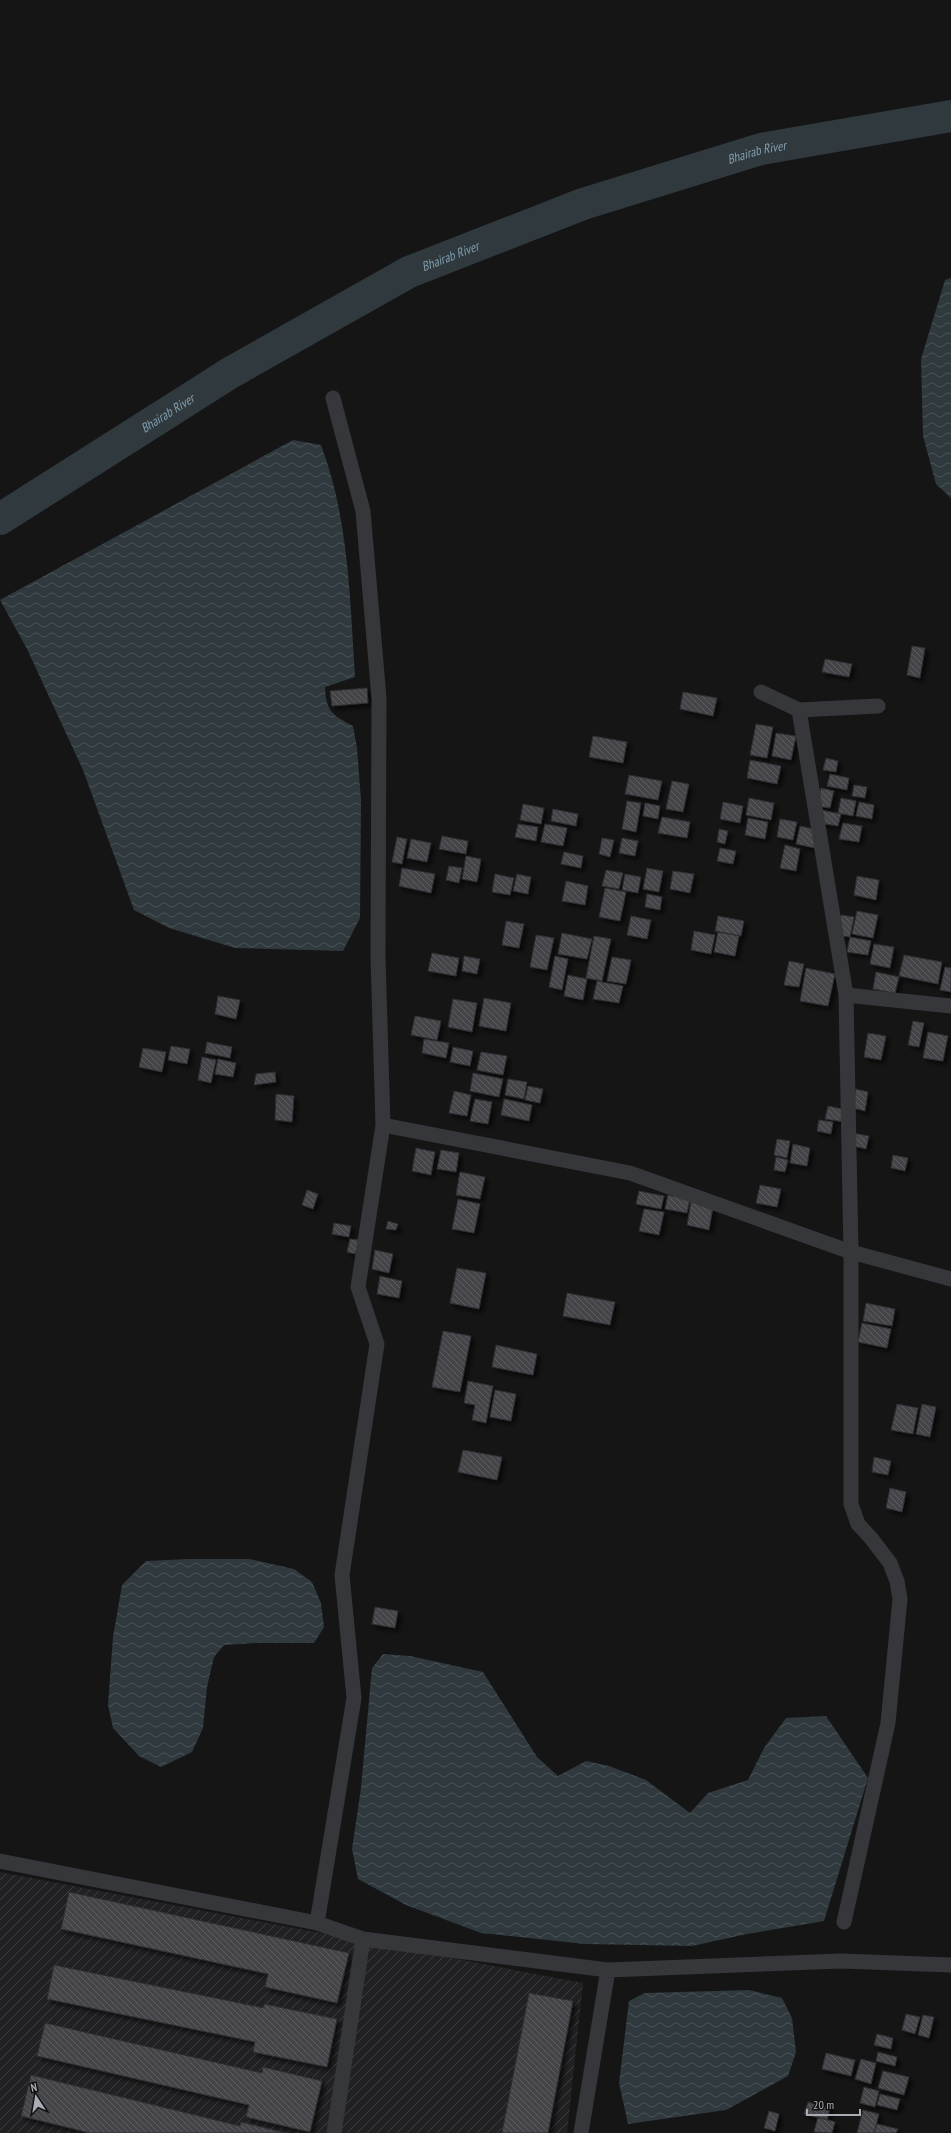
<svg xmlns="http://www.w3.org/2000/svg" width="951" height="2133" font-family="'PT Sans Narrow',sans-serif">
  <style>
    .industrial { fill: url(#industrial-furrows); fill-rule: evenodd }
    .water { fill: url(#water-waves) }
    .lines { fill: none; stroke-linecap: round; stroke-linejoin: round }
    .river { stroke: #2f393e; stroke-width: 32 }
    .building { fill: url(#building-back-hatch); stroke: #2f2f32; filter: url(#shadow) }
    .minor { stroke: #36373b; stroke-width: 15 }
    .labels { text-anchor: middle; stroke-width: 3; stroke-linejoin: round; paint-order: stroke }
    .water-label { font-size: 13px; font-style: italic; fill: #819dae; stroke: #101011 }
  </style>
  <defs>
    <pattern id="industrial-furrows" width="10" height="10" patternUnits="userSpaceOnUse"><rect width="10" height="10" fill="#212123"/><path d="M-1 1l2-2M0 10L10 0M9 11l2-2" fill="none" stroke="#3e3f41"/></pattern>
    <pattern id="water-waves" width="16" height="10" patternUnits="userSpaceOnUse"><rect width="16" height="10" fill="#2f393e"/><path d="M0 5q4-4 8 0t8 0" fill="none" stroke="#4a5358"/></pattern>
    <pattern id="building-back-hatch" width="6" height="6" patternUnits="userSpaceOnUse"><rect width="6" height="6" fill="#444549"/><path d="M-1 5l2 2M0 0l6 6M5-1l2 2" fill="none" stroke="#5c5d61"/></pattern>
    <filter id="shadow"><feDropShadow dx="3.5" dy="3.5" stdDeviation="2" flood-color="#0009"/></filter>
  </defs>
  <rect width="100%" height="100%" fill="#151516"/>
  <!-- industrial -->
  <path class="industrial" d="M 0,1872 L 583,1983 L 567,2133 L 548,2133 L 573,2001 L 529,1993 L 502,2133 L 285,2133 L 241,2122 L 240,2126 L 31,2075 L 21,2116 L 90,2133 L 0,2133 ZM 69,1893 L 349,1953 L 337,2003 L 265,1987 L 268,1974 L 61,1929 ZM 54,1965 L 264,2008 L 264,2005 L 337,2020 L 327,2067 L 253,2052 L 255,2042 L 47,1999 ZM 45,2023 L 262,2073 L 263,2067 L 322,2081 L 246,2117 L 249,2105 L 37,2055 Z"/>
  <!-- water -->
  <path class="water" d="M 951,278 L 951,498 L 936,484 L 923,436 L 921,359 L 945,280 Z
    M 293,440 L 321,445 C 349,519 350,600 355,677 L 325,687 C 326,711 332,715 353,726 L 357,748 L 361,800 L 360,918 L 343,951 L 235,948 L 169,928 L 134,910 L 83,770 L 27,649 L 0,600 Z
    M 188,1559 L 249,1559 L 294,1569 L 312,1582 L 321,1603 L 324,1627 L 314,1643 L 255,1643 L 224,1645 L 214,1657 L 207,1687 L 203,1728 L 192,1752 L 161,1767 L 139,1756 L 113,1728 L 108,1705 L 113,1637 L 122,1585 L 146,1561 Z
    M 383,1654 L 410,1656 L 483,1672 L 537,1757 L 558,1776 L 586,1761 L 609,1766 L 646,1780 L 690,1813 L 708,1793 L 748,1780 L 764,1748 L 786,1718 L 826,1716 L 868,1778 L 824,1921 L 747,1934 L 692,1946 L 585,1944 L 481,1933 L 406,1905 L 358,1879 L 352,1849 L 361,1788 L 372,1668 Z
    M 749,1990 L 782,1998 L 792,2018 L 796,2052 L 788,2076 L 726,2110 L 628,2124 L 619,2083 L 629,2001 L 645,1993 Z"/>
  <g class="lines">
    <!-- river -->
    <path class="river" id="s1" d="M 0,519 L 230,373 L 409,272 L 583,204 L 761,149 L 951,116"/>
  </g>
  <!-- building -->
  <path class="building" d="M 912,646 L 925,648 L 920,678 L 907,675 Z
    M 825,659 L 852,664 L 849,677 L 822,672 Z
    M 367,688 L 368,703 L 332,706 L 330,691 Z
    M 683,692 L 717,698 L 713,716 L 680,709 Z
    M 756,724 L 773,727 L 767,758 L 750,755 Z
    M 776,733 L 796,736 L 791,760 L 772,756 Z
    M 593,736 L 627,742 L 623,763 L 589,757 Z
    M 826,758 L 838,761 L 836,772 L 823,770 Z
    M 750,760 L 781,766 L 777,784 L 747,778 Z
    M 830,774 L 849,778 L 847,790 L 827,786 Z
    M 629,775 L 662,781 L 658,800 L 625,794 Z
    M 672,781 L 689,784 L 683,812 L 666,809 Z
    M 854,785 L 867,787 L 865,798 L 852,796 Z
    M 821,788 L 834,791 L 830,808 L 817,806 Z
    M 749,798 L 774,803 L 771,820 L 746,815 Z
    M 841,798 L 856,801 L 853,816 L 838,813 Z
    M 627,801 L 641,803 L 636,832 L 622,829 Z
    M 723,802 L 743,806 L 740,823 L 720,819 Z
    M 859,802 L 874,805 L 872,819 L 856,816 Z
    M 645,803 L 660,806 L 658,819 L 643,816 Z
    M 523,804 L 544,808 L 541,824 L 520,820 Z
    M 553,809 L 578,814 L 576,826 L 551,821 Z
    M 821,810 L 841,814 L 838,826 L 819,823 Z
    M 662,817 L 690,822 L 687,838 L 658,833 Z
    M 748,818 L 768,822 L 765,839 L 745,835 Z
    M 780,819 L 797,822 L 793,840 L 777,837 Z
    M 843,823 L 862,826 L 859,842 L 839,839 Z
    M 518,824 L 538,827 L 536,841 L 515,837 Z
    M 545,824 L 567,828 L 563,846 L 541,842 Z
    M 800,826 L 818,830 L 815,848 L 796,844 Z
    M 719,829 L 728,831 L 725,844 L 717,842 Z
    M 442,836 L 468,841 L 466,854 L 439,849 Z
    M 397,837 L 407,839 L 402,864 L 392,862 Z
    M 602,838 L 614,840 L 610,857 L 599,854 Z
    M 622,838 L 638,841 L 635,856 L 619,853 Z
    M 411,839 L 431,843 L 427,862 L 407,858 Z
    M 785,845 L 800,849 L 796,871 L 780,868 Z
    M 720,848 L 736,851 L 733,864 L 717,861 Z
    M 564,852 L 583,856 L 581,868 L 561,864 Z
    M 466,856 L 481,859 L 477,882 L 462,879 Z
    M 449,866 L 462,868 L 459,883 L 446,880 Z
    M 402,868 L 435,874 L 431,893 L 399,886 Z
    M 647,868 L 663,871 L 659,892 L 643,889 Z
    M 606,870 L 623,873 L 619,889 L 602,886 Z
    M 673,871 L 694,874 L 690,893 L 670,889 Z
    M 495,874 L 514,878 L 510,895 L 492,892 Z
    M 517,874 L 531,877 L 528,894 L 513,891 Z
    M 625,874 L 641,877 L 638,893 L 622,890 Z
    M 857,876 L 879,880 L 876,900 L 854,895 Z
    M 566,881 L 588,886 L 585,905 L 562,901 Z
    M 605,888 L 626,892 L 620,921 L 599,917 Z
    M 647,894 L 662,897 L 660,910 L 645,907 Z
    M 857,911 L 878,915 L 873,938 L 852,934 Z
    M 841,915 L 854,917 L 850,937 L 837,935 Z
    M 631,916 L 651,920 L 647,939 L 627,935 Z
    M 718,916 L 744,921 L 741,936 L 715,931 Z
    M 506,921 L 524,924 L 519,948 L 502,945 Z
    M 694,931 L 715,935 L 711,954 L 691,950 Z
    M 718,932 L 739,936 L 735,956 L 714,952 Z
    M 562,933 L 592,939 L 587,959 L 558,954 Z
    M 536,935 L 554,938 L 547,970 L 530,967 Z
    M 594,936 L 611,939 L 602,981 L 586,978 Z
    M 850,937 L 871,941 L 868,955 L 847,952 Z
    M 874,944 L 894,947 L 890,968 L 870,964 Z
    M 432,953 L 459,958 L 456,976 L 428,971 Z
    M 904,955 L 942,962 L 938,984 L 899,976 Z
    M 464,956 L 480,959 L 477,974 L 462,971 Z
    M 555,956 L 568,959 L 562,990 L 549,987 Z
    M 612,957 L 631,960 L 626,984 L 607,981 Z
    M 789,961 L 804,964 L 799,987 L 784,985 Z
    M 945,967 L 951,968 L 951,992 L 940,990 Z
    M 806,968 L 835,974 L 828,1006 L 800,1001 Z
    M 876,972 L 899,977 L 895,993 L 873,989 Z
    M 568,975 L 587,979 L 583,1000 L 564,996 Z
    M 597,981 L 623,986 L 619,1003 L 593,999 Z
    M 218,996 L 240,1000 L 236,1019 L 215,1014 Z
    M 484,998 L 511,1003 L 506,1031 L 479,1026 Z
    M 453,999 L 477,1003 L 472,1032 L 448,1027 Z
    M 415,1016 L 441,1021 L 437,1040 L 411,1035 Z
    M 913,1021 L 924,1023 L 919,1047 L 908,1045 Z
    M 928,1032 L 948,1036 L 943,1061 L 923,1058 Z
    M 868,1033 L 886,1036 L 881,1060 L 864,1057 Z
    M 424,1039 L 449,1043 L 446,1058 L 422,1053 Z
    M 207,1042 L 232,1047 L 230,1058 L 205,1053 Z
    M 171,1046 L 190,1049 L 187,1064 L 168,1060 Z
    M 453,1047 L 473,1051 L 470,1066 L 450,1062 Z
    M 143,1048 L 166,1052 L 162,1072 L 139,1067 Z
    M 481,1052 L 507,1056 L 503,1075 L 477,1070 Z
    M 202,1057 L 216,1060 L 211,1083 L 198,1080 Z
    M 218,1059 L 236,1063 L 233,1077 L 215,1074 Z
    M 275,1072 L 276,1082 L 254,1085 L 256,1074 Z
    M 473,1073 L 503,1079 L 499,1097 L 470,1091 Z
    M 508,1079 L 527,1082 L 524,1099 L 505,1095 Z
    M 528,1086 L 543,1089 L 540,1103 L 525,1100 Z
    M 856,1089 L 868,1092 L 865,1111 L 853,1108 Z
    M 454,1091 L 471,1095 L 467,1116 L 449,1113 Z
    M 276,1094 L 294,1096 L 292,1122 L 275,1120 Z
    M 475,1099 L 492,1102 L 488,1124 L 470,1121 Z
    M 504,1099 L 532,1105 L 529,1121 L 501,1115 Z
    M 828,1106 L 847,1110 L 845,1122 L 825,1119 Z
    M 819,1120 L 833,1122 L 831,1134 L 817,1131 Z
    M 852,1133 L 869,1136 L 866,1149 L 849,1145 Z
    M 777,1139 L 790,1141 L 787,1158 L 774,1155 Z
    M 793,1144 L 810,1148 L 807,1166 L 790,1163 Z
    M 416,1148 L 435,1152 L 431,1175 L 412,1171 Z
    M 441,1150 L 459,1153 L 456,1172 L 437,1169 Z
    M 893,1155 L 908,1158 L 905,1171 L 891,1168 Z
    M 776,1157 L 788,1160 L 785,1172 L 774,1170 Z
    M 460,1172 L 485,1177 L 480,1199 L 456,1195 Z
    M 760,1185 L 781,1189 L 777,1207 L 756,1203 Z
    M 307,1190 L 318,1194 L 313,1209 L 302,1205 Z
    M 639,1191 L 664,1196 L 661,1209 L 636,1204 Z
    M 668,1195 L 690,1199 L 687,1213 L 665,1209 Z
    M 458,1199 L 480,1204 L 474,1233 L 452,1229 Z
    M 691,1202 L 713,1207 L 709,1230 L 687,1225 Z
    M 644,1209 L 664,1212 L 659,1235 L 639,1231 Z
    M 388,1221 L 398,1224 L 396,1230 L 386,1229 Z
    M 334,1223 L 351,1226 L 349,1237 L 332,1234 Z
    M 350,1239 L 360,1240 L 355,1254 L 347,1252 Z
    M 375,1250 L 393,1254 L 389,1273 L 372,1269 Z
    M 457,1268 L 486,1273 L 479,1309 L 450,1303 Z
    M 380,1276 L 402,1281 L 399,1298 L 377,1294 Z
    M 567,1293 L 615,1302 L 610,1325 L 563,1316 Z
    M 866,1303 L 895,1309 L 892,1326 L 863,1321 Z
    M 862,1323 L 891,1329 L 887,1348 L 858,1342 Z
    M 443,1331 L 471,1336 L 460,1392 L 432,1387 Z
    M 496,1345 L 537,1354 L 533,1375 L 492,1367 Z
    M 468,1381 L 493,1386 L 486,1423 L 472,1420 L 475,1405 L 464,1403 Z
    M 495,1390 L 516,1394 L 511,1421 L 490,1417 Z
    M 897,1404 L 918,1408 L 913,1434 L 891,1430 Z
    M 922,1404 L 936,1407 L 930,1437 L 916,1434 Z
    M 463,1450 L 502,1457 L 497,1480 L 458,1472 Z
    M 874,1457 L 891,1461 L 888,1475 L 872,1472 Z
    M 890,1488 L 906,1492 L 902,1512 L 886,1508 Z
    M 375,1607 L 398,1611 L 395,1628 L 372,1624 Z
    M 69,1892 L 349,1953 L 337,2003 L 265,1987 L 268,1974 L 61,1929 Z
    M 54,1965 L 264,2008 L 264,2004 L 337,2019 L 327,2067 L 253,2052 L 255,2042 L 47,1999 Z
    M 529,1993 L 573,2001 L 548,2133 L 502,2133 Z
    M 906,2014 L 920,2017 L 915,2034 L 902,2030 Z
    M 923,2015 L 934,2017 L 929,2038 L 918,2035 Z
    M 45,2023 L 262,2073 L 263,2067 L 322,2081 L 310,2132 L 246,2117 L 249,2105 L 37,2056 Z
    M 877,2034 L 893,2038 L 891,2049 L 874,2045 Z
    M 878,2052 L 897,2057 L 895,2066 L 876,2061 Z
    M 826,2053 L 855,2060 L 851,2076 L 822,2069 Z
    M 861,2059 L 876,2063 L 871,2084 L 855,2079 Z
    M 883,2071 L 909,2077 L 904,2095 L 878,2088 Z
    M 31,2075 L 240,2126 L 241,2122 L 285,2133 L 90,2133 L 21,2116 Z
    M 864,2087 L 879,2091 L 875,2107 L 860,2103 Z
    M 880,2094 L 900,2099 L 897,2110 L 877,2105 Z
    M 808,2102 L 830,2108 L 827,2120 L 804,2114 Z
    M 863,2110 L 879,2114 L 874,2133 L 857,2133 Z
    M 769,2111 L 779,2114 L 775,2131 L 764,2128 Z
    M 818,2117 L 835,2122 L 832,2133 L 814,2132 Z
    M 877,2124 L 898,2129 L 896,2133 L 874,2133 Z"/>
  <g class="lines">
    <!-- minor -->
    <path class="minor" d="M 333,398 L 363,511 L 379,698 L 378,957 L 383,1125 L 630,1173 L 851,1252 L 951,1279
      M 761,692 L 799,710 L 878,706
      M 799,710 L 846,995 L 851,1252 L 851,1504 L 858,1524 L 871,1538 L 890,1563 L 897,1581 L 900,1599 L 888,1723 L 844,1922
      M 846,995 L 951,1006
      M 0,1861 L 317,1923 L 363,1939 L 608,1970 L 841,1961 L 951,1965
      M 317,1923 L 354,1698 L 342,1575 L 377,1344 L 358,1287 L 383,1125
      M 334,2133 L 363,1939
      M 581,2133 L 608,1970"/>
  </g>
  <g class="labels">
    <!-- water labels -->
    <g class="water-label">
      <text dy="5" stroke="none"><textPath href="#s1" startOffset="846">Bhairab River</textPath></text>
      <text dy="5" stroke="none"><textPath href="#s1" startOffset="522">Bhairab River</textPath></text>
      <text dy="5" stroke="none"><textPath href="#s1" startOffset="198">Bhairab River</textPath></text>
    </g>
  </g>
  <!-- north arrow -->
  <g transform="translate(36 2097) rotate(348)" stroke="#101011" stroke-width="3" paint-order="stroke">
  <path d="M0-3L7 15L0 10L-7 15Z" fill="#a8adb5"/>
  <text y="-6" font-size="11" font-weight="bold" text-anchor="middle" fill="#a8adb5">N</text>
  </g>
  <!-- scale -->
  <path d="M807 2109v6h53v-6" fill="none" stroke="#a8adb5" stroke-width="2"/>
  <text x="813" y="2109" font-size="12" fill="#a8adb5" stroke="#101011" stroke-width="3" paint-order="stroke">20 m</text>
</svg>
